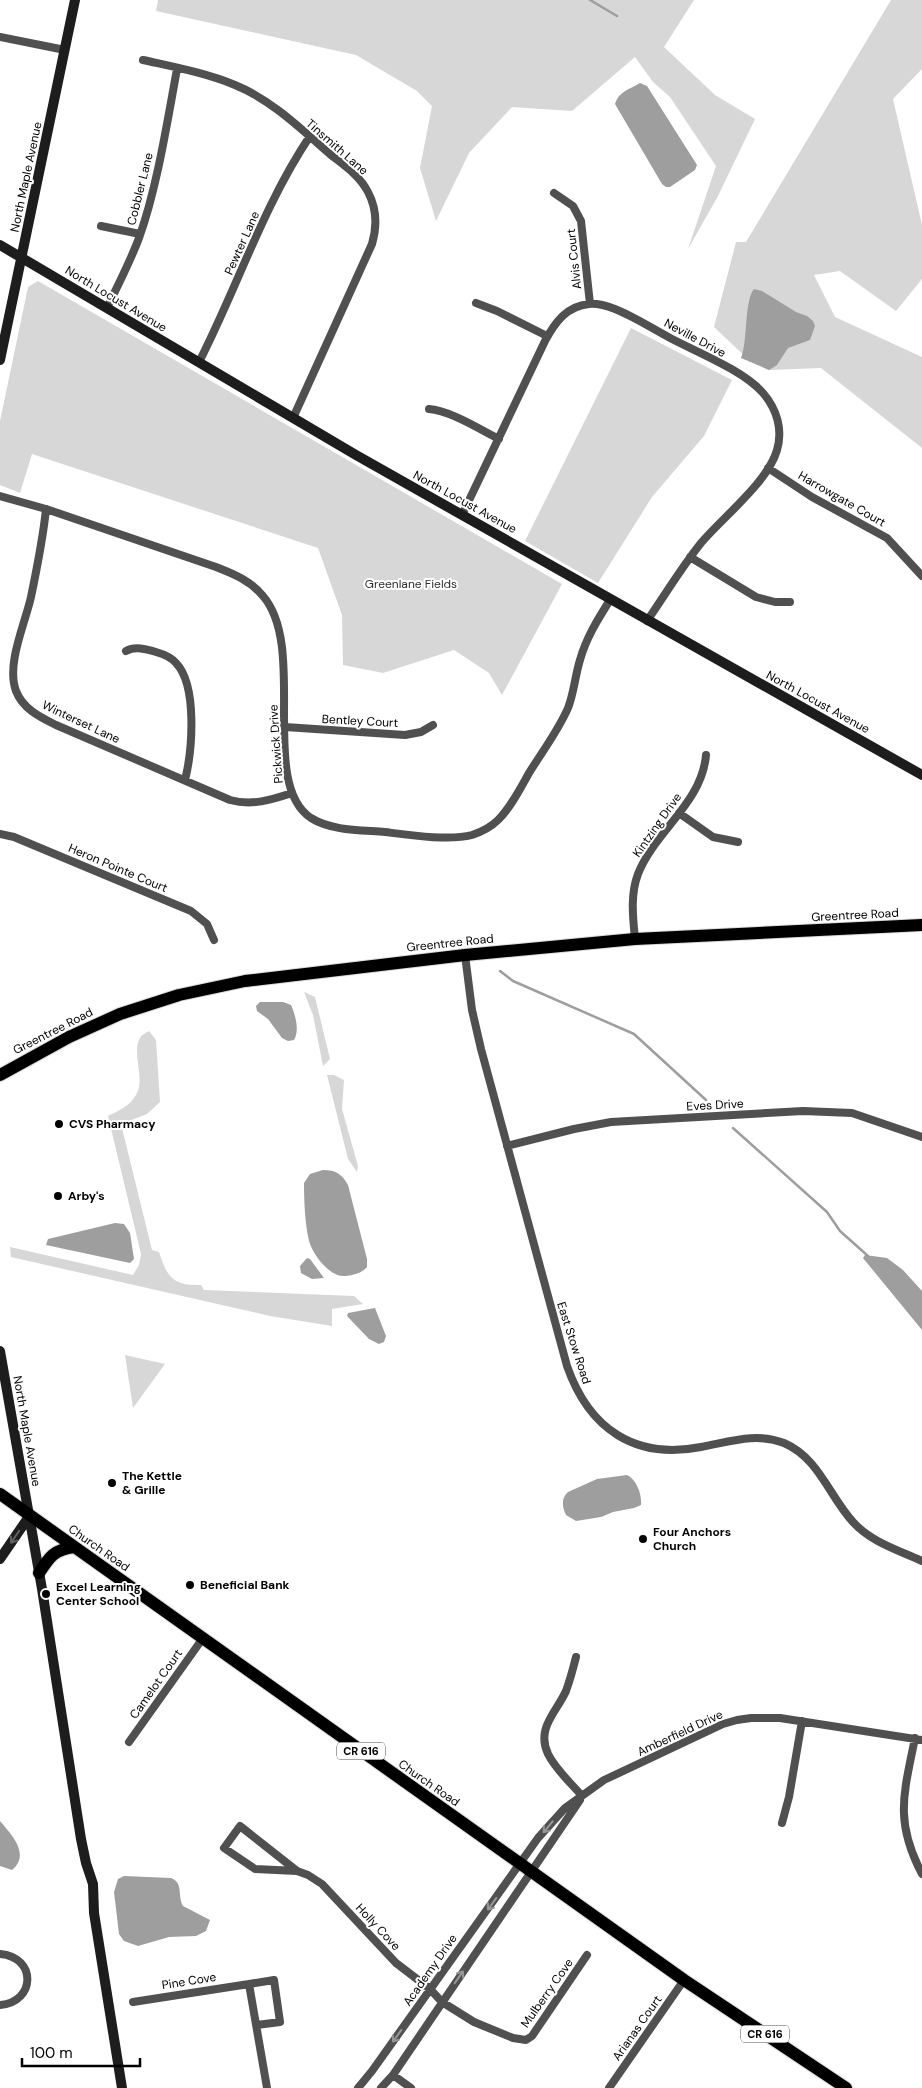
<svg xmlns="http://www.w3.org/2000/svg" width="922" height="2088" font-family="'DM Sans',sans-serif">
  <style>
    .green { fill: #d7d7d7 }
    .water { fill: #9e9e9e }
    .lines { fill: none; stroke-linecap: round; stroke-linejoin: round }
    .stream { stroke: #9e9e9e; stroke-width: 2.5 }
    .primary-casing { stroke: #dbdbdb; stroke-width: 14 }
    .street { stroke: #505050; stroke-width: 8 }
    .secondary { stroke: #1d1d1d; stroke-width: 10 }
    .primary { stroke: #000; stroke-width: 12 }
    .oneway { stroke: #616161 }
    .oneway2 { stroke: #969696 }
    .poi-dot { fill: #000; stroke: #fff; stroke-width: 2 }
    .labels { text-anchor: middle; stroke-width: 4; stroke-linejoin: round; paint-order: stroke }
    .shield { fill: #fff; stroke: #4c4c4c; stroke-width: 1 }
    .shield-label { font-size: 11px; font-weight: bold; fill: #000 }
    .street-label { font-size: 12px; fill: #000; stroke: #fff }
    .park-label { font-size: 12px; fill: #2e2e2e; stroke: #fff }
    .poi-label { font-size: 12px; font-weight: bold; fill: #000; stroke: #fff; text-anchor: start }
  </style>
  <rect width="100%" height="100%" fill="#fff"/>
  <!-- green -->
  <path class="green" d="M 158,0 L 694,0 L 664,47 L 715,95 L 755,119 L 718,196 L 688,249 L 716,166 L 670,97 L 653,82 L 635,57 L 572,111 L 512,107 L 469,153 L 436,221 L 420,168 L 432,106 L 417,91 L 356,55 L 156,11 Z
    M 891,0 L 922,0 L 922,69 L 893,99 L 922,225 L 922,279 L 896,311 L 840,271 L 814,275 L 835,317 L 922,357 L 922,448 L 821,368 L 769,370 L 750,361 L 714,327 L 736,242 L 746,242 Z
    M 38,281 L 562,584 L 502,695 L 489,673 L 454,650 L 383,673 L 343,665 L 342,615 L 318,548 L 32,454 L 20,493 L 0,485 L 0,421 L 28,287 Z
    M 631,328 L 732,380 L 704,436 L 652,497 L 598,583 L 525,541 Z
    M 304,992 L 315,997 L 330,1059 L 323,1066 L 313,1015 Z
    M 149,1031 L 156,1040 L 160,1102 L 147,1114 L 121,1124 L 152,1250 L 159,1252 C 167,1277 173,1286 201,1285 L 204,1290 L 354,1296 L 363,1304 L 332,1309 L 332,1326 L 270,1316 L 11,1257 L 10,1247 L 133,1275 L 139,1265 L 141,1254 L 108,1116 C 118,1111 130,1106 136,1095 C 146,1079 131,1053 140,1038 C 141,1035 146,1033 149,1031 Z
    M 327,1075 L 334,1075 L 344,1080 L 342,1109 L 358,1166 L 357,1172 L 348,1159 Z
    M 125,1355 L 165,1364 L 133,1408 Z"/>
  <!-- water -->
  <path class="water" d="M 640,83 L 647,86 L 697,165 L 695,170 L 670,187 L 666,187 L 662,184 L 615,104 C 618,92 630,89 640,83 Z
    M 754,289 L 762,291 L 796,312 L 807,316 L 813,321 L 815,326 L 810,340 L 788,348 L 777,365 L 769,370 L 741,358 C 748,341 744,301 754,289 Z
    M 260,1002 L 283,1002 L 291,1005 C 295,1014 300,1030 294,1040 L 288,1041 L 282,1038 L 268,1019 L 257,1011 L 256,1006 Z
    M 323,1170 C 336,1170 342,1174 348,1185 L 367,1259 L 367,1267 C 362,1273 354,1275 346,1276 C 330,1278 313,1255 309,1241 C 305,1224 304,1201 304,1183 L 310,1174 Z
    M 115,1223 L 124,1224 L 130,1233 L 134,1259 L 130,1263 L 46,1245 L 48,1239 Z
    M 865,1255 L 887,1258 L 903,1270 L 922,1291 L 922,1330 L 863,1258 Z
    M 307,1258 L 310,1259 L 324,1278 L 312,1279 L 301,1273 L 300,1266 Z
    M 375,1308 L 386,1336 L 384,1342 L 379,1344 L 369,1339 L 347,1316 L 348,1313 Z
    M 627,1475 C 637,1480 642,1495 641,1505 L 634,1508 L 613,1512 L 601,1517 L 576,1521 L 566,1515 C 562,1507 561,1498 568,1492 L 597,1479 Z
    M 0,1821 C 11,1834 31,1854 12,1870 L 0,1866 Z
    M 124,1876 L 171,1878 C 184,1883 177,1895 183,1906 L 210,1920 L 206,1931 L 196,1936 L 169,1937 L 138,1946 L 124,1941 L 119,1934 L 114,1892 L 118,1879 Z"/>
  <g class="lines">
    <!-- stream -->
    <path class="stream" d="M 590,0 L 617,16
      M 500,971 L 513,981 L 634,1034 L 706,1100
      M 733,1128 L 827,1212 L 840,1231 L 868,1256"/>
    <defs>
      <path id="primary" d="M 0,1075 L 69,1037 L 120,1014 L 179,995 L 245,981 L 465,955 L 635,939 L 922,925
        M 0,1494 L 684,1980 L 846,2088
        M 39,1573 C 50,1556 54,1550 74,1547"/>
    </defs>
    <!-- primary casing -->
    <use href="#primary" class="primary-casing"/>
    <!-- street -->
    <path class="street" d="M 0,37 L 65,50
      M 143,60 C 174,67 206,73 235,85 C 272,100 302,130 331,155 C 345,166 360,176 368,192 C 377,209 377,227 372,244 L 293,418
      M 554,193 L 573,206 L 581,221 L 590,304
      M 101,226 L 140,234
      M 476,303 L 497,311 L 547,336
      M 107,308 C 118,285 130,262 139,238 C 157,188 167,123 177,69
      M 199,362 C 237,288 263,206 310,136
      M 429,409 C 449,410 481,430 499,439
      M 768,468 L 812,497 L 887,538 L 922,576
      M 0,496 L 46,509 L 216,567 C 234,574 251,581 263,596 C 308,648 258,783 311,818 C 332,831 361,830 385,832 C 409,835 449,841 472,835 C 481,832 491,827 498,820 C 511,807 520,789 529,773 C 542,752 558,731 568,708 C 574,693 575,676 580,660 C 586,638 598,619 610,600
      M 46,509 C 43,539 37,568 31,597 C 25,624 6,664 16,691 C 23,709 40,717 56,725 L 230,800 C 252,806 271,800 292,793
      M 462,515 L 545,341 C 555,322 567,306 589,304 C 598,303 607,306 615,309 C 635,317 653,329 672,339 C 699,353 744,371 763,393 C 777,409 783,430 777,450 C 768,482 723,517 701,543 C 681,568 665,595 647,621
      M 690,557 L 756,597 L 775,602 L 790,602
      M 126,651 C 135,646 146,649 156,652 C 163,654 171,657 176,663 C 198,686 192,752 185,780
      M 285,727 L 405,735 L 421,732 L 433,725
      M 679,813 L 713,837 L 738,842
      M 0,834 L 14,837 L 191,911 L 207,924 L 214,940
      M 635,939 C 633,918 630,895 638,874 C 655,831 702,803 706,755
      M 465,955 L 472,1010 L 481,1049 L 567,1366 C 589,1429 635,1460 701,1447 C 729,1442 756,1432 784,1443 C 819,1458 829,1496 853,1522 C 871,1542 898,1550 922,1561
      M 507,1146 L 574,1129 L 611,1122 L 803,1111 L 852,1113 L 922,1137
      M 576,1657 C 573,1669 570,1680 566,1691 C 556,1713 536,1728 548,1754 C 556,1770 571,1783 582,1796
      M 915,1738 C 904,1793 894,1821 922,1874
      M 129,1742 L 203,1638
      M 782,1823 L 789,1797 L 802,1721
      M 297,1871 L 255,1869 L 224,1848 L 240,1826 L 297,1871 L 308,1875 L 322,1884 L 396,1963 L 430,1989 L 442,2002 L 474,2022 L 513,2038 L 526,2040 L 532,2036 L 587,1955
      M 0,1954 C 37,1957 36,2002 0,2005
      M 249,1984 L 274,1980 L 280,2022 L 257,2025
      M 133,2002 L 249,1984 L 267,2088
      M 393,2075 L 411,2088
      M 358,2088 L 372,2071 L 538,1838 L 565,1808 L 604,1780 L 723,1724 L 737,1720 L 751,1718 L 780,1718 L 922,1740
      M 381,2088 L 393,2075 L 580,1800
      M 609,2088 L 684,1980"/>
    <!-- secondary -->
    <path class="secondary" d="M 0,245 L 356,455 L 922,775
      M 0,360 L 75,0
      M 0,1351 L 42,1589 L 81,1839 L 86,1863 L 93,1884 L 94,1913 L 122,2088
      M 0,1559 L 30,1515"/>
    <!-- primary -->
    <use href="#primary" class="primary"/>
  </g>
  <!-- one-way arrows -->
  <defs><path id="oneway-shaft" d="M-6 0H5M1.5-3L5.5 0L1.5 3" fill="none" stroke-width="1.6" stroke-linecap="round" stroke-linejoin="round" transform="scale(1.25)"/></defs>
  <use class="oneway" href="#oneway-shaft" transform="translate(15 1537) rotate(124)"/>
  <g class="oneway2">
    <use href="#oneway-shaft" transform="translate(548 1827) rotate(130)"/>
    <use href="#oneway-shaft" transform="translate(492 1904) rotate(126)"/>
    <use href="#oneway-shaft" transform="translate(459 1977) rotate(-55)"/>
    <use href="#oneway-shaft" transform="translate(397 2036) rotate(126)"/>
  </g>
  <!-- markers -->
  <g class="poi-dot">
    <circle cx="59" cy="1124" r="5"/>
    <circle cx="58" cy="1196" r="5"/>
    <circle cx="112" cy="1483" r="5"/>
    <circle cx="643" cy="1539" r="5"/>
    <circle cx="190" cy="1585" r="5"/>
    <circle cx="46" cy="1594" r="5"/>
  </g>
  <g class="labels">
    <!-- shield labels -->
    <g class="shield">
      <rect x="337" y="1742.5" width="48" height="17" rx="4"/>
      <rect x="741" y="2025.5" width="48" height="17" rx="4"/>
    </g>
    <g class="shield-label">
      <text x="361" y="1755">CR 616</text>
      <text x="765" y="2038">CR 616</text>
    </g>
    <!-- street labels -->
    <g class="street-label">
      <text transform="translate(337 147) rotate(41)" y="4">Tinsmith Lane</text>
      <text transform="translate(26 177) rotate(-78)" y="4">North Maple Avenue</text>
      <text transform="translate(140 189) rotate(-76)" y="4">Cobbler Lane</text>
      <text transform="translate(242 243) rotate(-66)" y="4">Pewter Lane</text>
      <text transform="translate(574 259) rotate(-96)" y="4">Alvis Court</text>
      <text transform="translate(116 299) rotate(31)" y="4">North Locust Avenue</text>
      <text transform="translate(695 338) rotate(28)" y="4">Neville Drive</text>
      <text transform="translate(842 499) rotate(30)" y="4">Harrowgate Court</text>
      <text transform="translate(465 502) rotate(29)" y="4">North Locust Avenue</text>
      <text transform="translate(818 702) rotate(29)" y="4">North Locust Avenue</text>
      <text transform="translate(360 721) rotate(3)" y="4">Bentley Court</text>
      <text transform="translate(81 722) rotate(25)" y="4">Winterset Lane</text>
      <text transform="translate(276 744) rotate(-94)" y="4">Pickwick Drive</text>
      <text transform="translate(657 825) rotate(-55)" y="4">Kintzing Drive</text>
      <text transform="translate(118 868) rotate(23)" y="4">Heron Pointe Court</text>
      <text transform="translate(855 915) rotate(-3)" y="4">Greentree Road</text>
      <text transform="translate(450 943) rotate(-6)" y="4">Greentree Road</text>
      <text transform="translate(53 1031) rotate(-27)" y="4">Greentree Road</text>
      <text transform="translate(715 1105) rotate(-3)" y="4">Eves Drive</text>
      <text transform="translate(574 1343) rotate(72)" y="4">East Stow Road</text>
      <text transform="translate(27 1431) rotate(80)" y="4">North Maple Avenue</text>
      <text transform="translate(99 1548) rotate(35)" y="4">Church Road</text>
      <text transform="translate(156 1684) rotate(-55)" y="4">Camelot Court</text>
      <text transform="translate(680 1733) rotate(-25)" y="4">Amberfield Drive</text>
      <text transform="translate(429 1783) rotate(35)" y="4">Church Road</text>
      <text transform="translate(378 1927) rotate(47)" y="4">Holly Cove</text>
      <text transform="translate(430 1970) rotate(-55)" y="4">Academy Drive</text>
      <text transform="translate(189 1981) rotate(-9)" y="4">Pine Cove</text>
      <text transform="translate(547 1993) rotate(-55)" y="4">Mulberry Cove</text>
      <text transform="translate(637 2028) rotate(-55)" y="4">Arianas Court</text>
    </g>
    <!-- park labels -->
    <g class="park-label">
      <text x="411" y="588">Greenlane Fields</text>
    </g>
    <!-- poi labels -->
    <g class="poi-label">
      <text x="69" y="1128">CVS Pharmacy</text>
      <text x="68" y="1200">Arby's</text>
      <text x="122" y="1480">The Kettle<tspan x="122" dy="14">&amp; Grille</tspan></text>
      <text x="653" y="1536">Four Anchors<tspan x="653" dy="14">Church</tspan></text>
      <text x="200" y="1589">Beneficial Bank</text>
      <text x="56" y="1591">Excel Learning<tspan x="56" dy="14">Center School</tspan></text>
    </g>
  </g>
  <!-- scale -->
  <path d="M22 2058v8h118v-8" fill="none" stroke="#000000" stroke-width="2.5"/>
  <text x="30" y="2058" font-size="15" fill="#000000" stroke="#ffffff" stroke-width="4" paint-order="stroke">100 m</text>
</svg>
